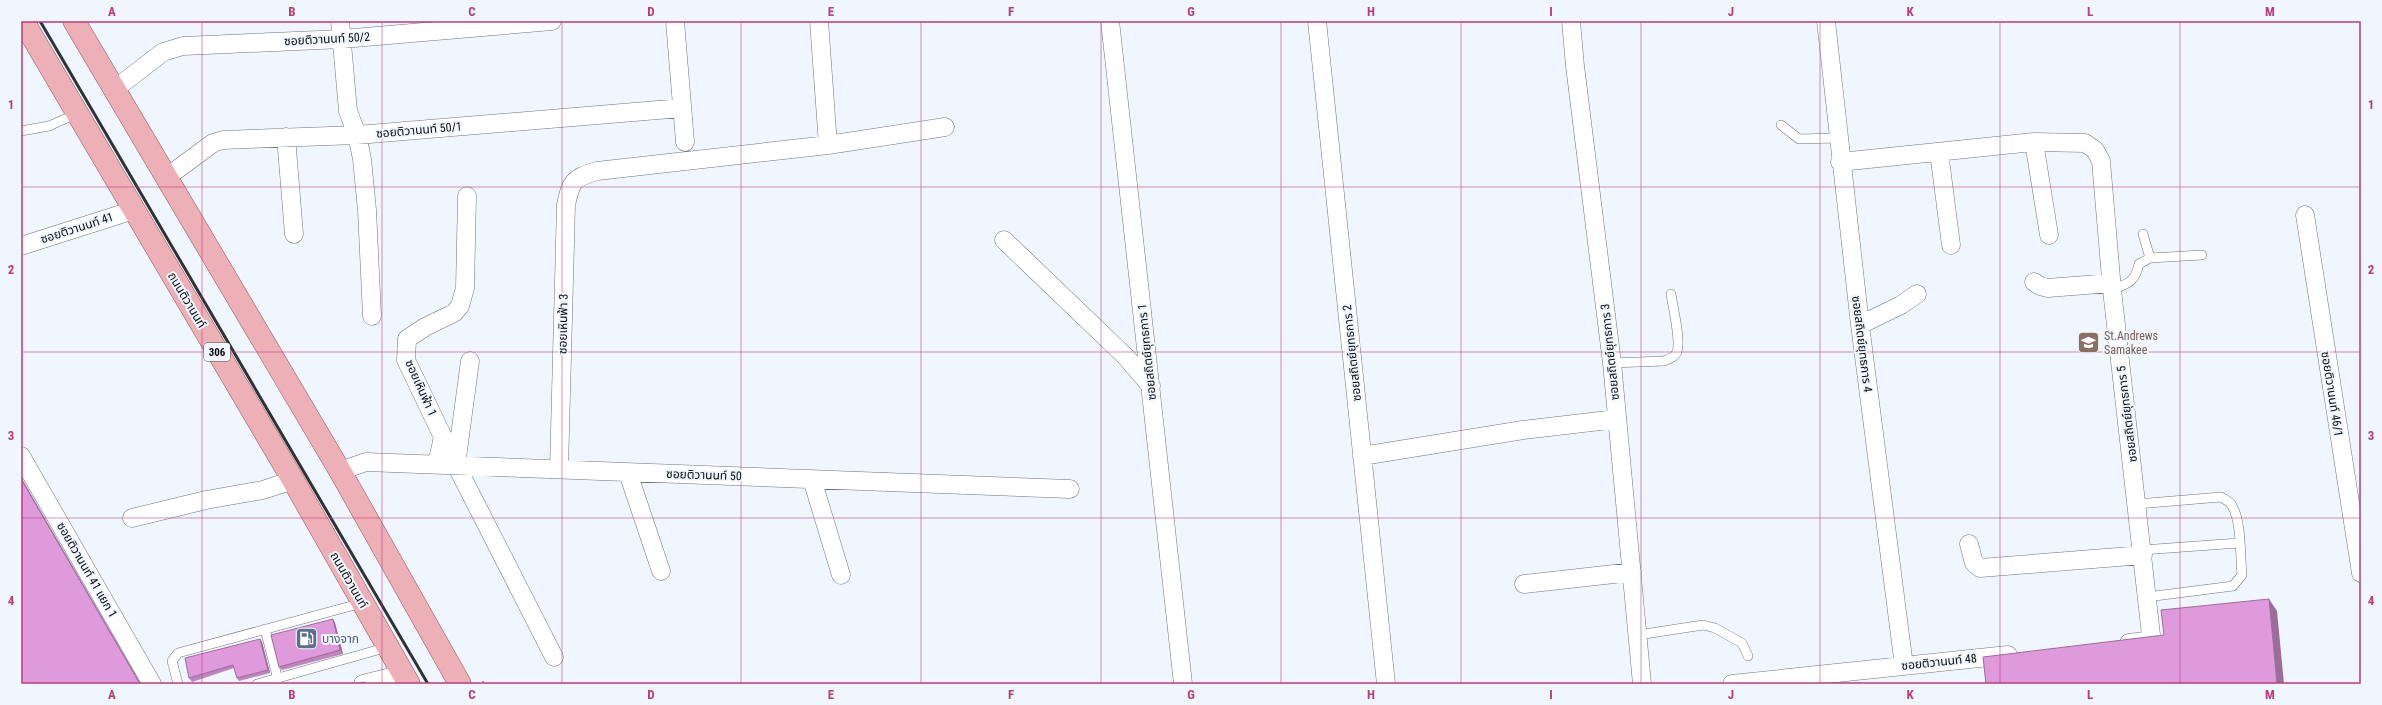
<svg xmlns="http://www.w3.org/2000/svg" width="2382" height="705" font-family="'Roboto Condensed','Noto Sans Thai',sans-serif">
  <style>
    .lines { fill: none; stroke-linecap: round; stroke-linejoin: round }
    .service-casing { stroke: #6e747a; stroke-width: 10 }
    .minor-casing { stroke: #6e747a; stroke-width: 19 }
    .primary-casing { stroke: #94545c; stroke-width: 23 }
    .path { stroke: #959ba0; stroke-width: 2.5; stroke-dasharray: 1 3; stroke-linecap: butt }
    .service { stroke: #fff; stroke-width: 9 }
    .minor { stroke: #fff; stroke-width: 18 }
    .primary { stroke: #ecb0b6; stroke-width: 22 }
    .rail { stroke: #303336; stroke-width: 3 }
    .wall { fill: #c084bd }
    .shaded-wall { fill: #9c6c9a }
    .building { fill: #df9adc; stroke: #9c6c9a }
    .grid { fill: none; stroke: #be397c; stroke-width: 1; stroke-opacity: 0.55 }
    .labels { text-anchor: middle; stroke-width: 4; stroke-linejoin: round; paint-order: stroke }
    .shield { fill: #eff6fd; stroke: #4e5256; stroke-width: 1 }
    .shield-label { font-size: 11px; font-weight: bold; fill: #090c0e }
    .street-label { font-size: 12px; fill: #090c0e; stroke: #eff6fd }
    .education-label { font-size: 12px; fill: #785e54; stroke: #eff6fd; text-anchor: start }
    .service-label { font-size: 12px; fill: #4e5e75; stroke: #eff6fd; text-anchor: start }
    .neatline { fill: none; stroke: #be397c; stroke-width: 1.5 }
    .grid-label { font-size: 13px; text-anchor: middle; font-weight: bold; fill: #be397c }
  </style>
  <rect width="100%" height="100%" fill="#eff6fd"/>
  <g class="lines">
    <defs>
      <path id="service" d="M 1781,125 L 1799,139 L 1839,138
        M 21,131 L 49,126 L 78,113
        M 2143,234 L 2150,258
        M 2112,290 C 2129,283 2135,282 2139,264 L 2150,258 L 2202,255
        M 1612,363 L 1664,361 C 1669,359 1675,357 1677,352 C 1681,340 1673,308 1671,294
        M 2137,504 L 2221,497 C 2224,499 2229,501 2231,504 C 2242,520 2240,556 2242,575 L 2233,586 L 2147,597
        M 2142,550 L 2239,543
        M 265,629 L 278,680
        M 1638,635 L 1703,625 L 1715,628 L 1742,643 L 1748,656
        M 178,684 L 172,661 L 178,653 L 362,603
        M 257,684 L 388,647"/>
      <path id="minor" d="M 340,21 L 348,111 L 357,135 L 362,159 L 367,210 L 372,316
        M 675,21 L 685,142
        M 819,21 L 828,145
        M 1110,21 L 1183,684
        M 1317,21 L 1386,684
        M 1571,21 L 1575,66 L 1612,363 L 1642,684
        M 1826,21 L 1860,325 L 1904,666
        M 115,89 L 163,52 L 183,46 L 342,39 L 552,21
        M 286,137 L 294,234
        M 2034,142 L 2049,235
        M 1939,152 L 1951,245
        M 1840,162 L 2034,142 L 2085,143 L 2095,150 L 2101,161 L 2112,290 L 2151,635 L 2146,641 L 2129,643
        M 167,177 L 213,143 L 223,140 L 357,135 L 682,108
        M 2305,215 L 2361,573
        M 1004,240 L 1126,357 L 1151,386
        M 21,246 L 134,210
        M 2034,282 L 2040,286 L 2048,288 L 2111,283
        M 1860,325 L 1901,305 L 1917,294
        M 470,361 L 456,465 L 554,657
        M 21,456 L 152,684
        M 1362,456 L 1523,430 L 1617,419
        M 437,464 L 443,437 L 406,360 L 407,339 L 425,327 L 454,313 L 460,306 L 465,288 L 467,196
        M 559,469 L 566,205 C 571,181 573,178 597,171 L 828,145 L 945,127
        M 340,471 L 366,462 L 1070,489
        M 628,473 L 661,571
        M 812,479 L 841,575
        M 132,518 L 206,500 L 263,490 L 293,480
        M 1969,544 L 1974,563 L 1980,568 L 2143,555
        M 1524,584 L 1632,572
        M 363,684 L 403,674
        M 1732,684 L 2008,655"/>
      <path id="primary" d="M 23,21 L 293,480 L 409,684
        M 74,21 L 340,471 L 460,684"/>
    </defs>
    <!-- service casing -->
    <use href="#service" class="service-casing"/>
    <!-- minor casing -->
    <use href="#minor" class="minor-casing"/>
    <!-- primary casing -->
    <use href="#primary" class="primary-casing"/>
    <!-- path -->
    <path class="path" d="M 479,684 L 483,682 L 484,684"/>
    <!-- service -->
    <use href="#service" class="service"/>
    <!-- minor -->
    <use href="#minor" class="minor"/>
    <!-- primary -->
    <use href="#primary" class="primary"/>
    <!-- rail -->
    <path class="rail" d="M 40,21 L 428,684"/>
  </g>
  <!-- wall -->
  <path class="wall" d="M 333,619 L 335,623 L 343,654 L 282,670 L 279,667 Z
    M 260,639 L 262,642 L 270,673 L 239,681 L 237,678 L 234,668 L 192,682 L 189,678 Z"/>
  <!-- shaded-wall -->
  <path class="shaded-wall" d="M 21,477 L 141,684 L 140,684 L 21,479 Z
    M 2269,599 L 2277,611 L 2284,684 L 2277,684 Z
    M 333,619 L 335,623 L 343,654 L 340,650 Z
    M 260,639 L 262,642 L 270,673 L 268,670 Z"/>
  <!-- building -->
  <path class="building" d="M 21,479 L 140,684 L 21,684 Z
    M 2269,599 L 2277,684 L 1986,684 L 1983,657 L 2164,635 L 2161,610 Z
    M 333,619 L 340,650 L 279,667 L 271,635 Z
    M 260,639 L 268,670 L 237,678 L 233,665 L 189,678 L 185,658 Z
    M 364,682 L 365,684 L 351,684 L 352,684 Z"/>
  <!-- grid -->
  <path class="grid" d="M 202,21 L 202,684M 382,21 L 382,684M 562,21 L 562,684M 741,21 L 741,684M 921,21 L 921,684M 1101,21 L 1101,684M 1281,21 L 1281,684M 1461,21 L 1461,684M 1641,21 L 1641,684M 1820,21 L 1820,684M 2000,21 L 2000,684M 2180,21 L 2180,684M 21,187 L 2361,187M 21,352 L 2361,352M 21,518 L 2361,518"/>
  <!-- icons -->
  <defs>
    <symbol id="school-square" viewBox="-11 -11 22 22"><rect x="-9" y="-9" width="18" height="18" rx="4" fill="#8d6e63" stroke="#eff6fd"/><path d="M0-5L7-2L0 1L-7-2ZM-4 1L0 2.5L4 1V4Q0 6-4 4Z" fill="#fff"/></symbol>
    <symbol id="fuel-square" viewBox="-11 -11 22 22"><rect x="-9" y="-9" width="18" height="18" rx="4" fill="#5c6f8a" stroke="#eff6fd"/><path d="M-5.5-6h7V0h2V4h1.3V-2.5L3-4.5l.8-.8L6-3V5H2.5V1h-1V6h-7ZM-4.2-4.7v3.2H.2V-4.7Z" fill="#fff"/></symbol>
  </defs>
  <g fill-rule="evenodd">
    <use href="#school-square" x="2076" y="330" width="25" height="25"/>
    <use href="#fuel-square" x="294" y="626" width="25" height="25"/>
  </g>
  <g class="labels">
    <!-- shield labels -->
    <rect class="shield" x="204" y="343" width="26" height="18" rx="3"/>
    <g class="shield-label">
      <text x="217" y="356">306</text>
    </g>
    <!-- street labels -->
    <g class="street-label">
      <text transform="translate(327 39) rotate(-3)" y="4">ซอยติวานนท์ 50/2</text>
      <text transform="translate(419 130) rotate(-5)" y="4">ซอยติวานนท์ 50/1</text>
      <text transform="translate(77 228) rotate(-18)" y="4">ซอยติวานนท์ 41</text>
      <text transform="translate(187 300) rotate(59)" y="4">ถนนติวานนท์</text>
      <text transform="translate(563 324) rotate(-89)" y="4">ซอยเหินฟ้า 3</text>
      <text transform="translate(1862 344) rotate(83)" y="4">ซอยสถิตย์ยุทธการ 4</text>
      <text transform="translate(1147 352) rotate(-96)" y="4">ซอยสถิตย์ยุทธการ 1</text>
      <text transform="translate(1610 352) rotate(-96)" y="4">ซอยสถิตย์ยุทธการ 3</text>
      <text transform="translate(1352 353) rotate(-96)" y="4">ซอยสถิตย์ยุทธการ 2</text>
      <text transform="translate(421 388) rotate(66)" y="4">ซอยเหินฟ้า 1</text>
      <text transform="translate(2332 394) rotate(81)" y="4">ซอยติวานนท์ 46/1</text>
      <text transform="translate(2127 414) rotate(-97)" y="4">ซอยสถิตย์ยุทธการ 5</text>
      <text transform="translate(704 475) rotate(2)" y="4">ซอยติวานนท์ 50</text>
      <text transform="translate(87 570) rotate(60)" y="4">ซอยติวานนท์ 41 แยก 1</text>
      <text transform="translate(349 580) rotate(60)" y="4">ถนนติวานนท์</text>
      <text transform="translate(1939 662) rotate(-6)" y="4">ซอยติวานนท์ 48</text>
    </g>
    <!-- education labels -->
    <g class="education-label">
      <text x="2104" y="340">St.Andrews<tspan x="2104" dy="14">Samakee</tspan></text>
    </g>
    <!-- service labels -->
    <g class="service-label">
      <text x="322" y="643">บางจาก</text>
    </g>
  </g>
  <!-- border -->
  <rect width="2382" height="705" fill="none" stroke="#eff6fd" stroke-width="44"/>
  <rect x="22" y="22" width="2338" height="661" class="neatline"/>
  <g class="grid-label">
    <text x="112" y="16">A</text>
    <text x="292" y="16">B</text>
    <text x="472" y="16">C</text>
    <text x="651" y="16">D</text>
    <text x="831" y="16">E</text>
    <text x="1011" y="16">F</text>
    <text x="1191" y="16">G</text>
    <text x="1371" y="16">H</text>
    <text x="1551" y="16">I</text>
    <text x="1731" y="16">J</text>
    <text x="1910" y="16">K</text>
    <text x="2090" y="16">L</text>
    <text x="2270" y="16">M</text>
    <text x="11" y="109">1</text>
    <text x="2371" y="109">1</text>
    <text x="11" y="274">2</text>
    <text x="2371" y="274">2</text>
    <text x="11" y="440">3</text>
    <text x="2371" y="440">3</text>
    <text x="11" y="605">4</text>
    <text x="2371" y="605">4</text>
    <text x="112" y="699">A</text>
    <text x="292" y="699">B</text>
    <text x="472" y="699">C</text>
    <text x="651" y="699">D</text>
    <text x="831" y="699">E</text>
    <text x="1011" y="699">F</text>
    <text x="1191" y="699">G</text>
    <text x="1371" y="699">H</text>
    <text x="1551" y="699">I</text>
    <text x="1731" y="699">J</text>
    <text x="1910" y="699">K</text>
    <text x="2090" y="699">L</text>
    <text x="2270" y="699">M</text>
  </g>
</svg>
